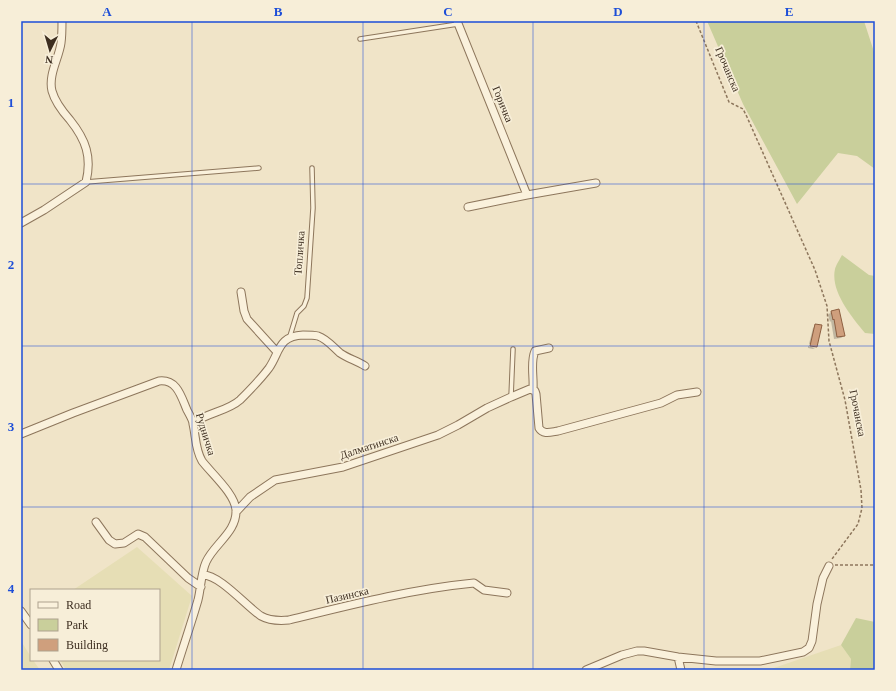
<svg xmlns="http://www.w3.org/2000/svg" width="896" height="691" font-family="'Times New Roman',serif">
  <style>
    .farmland { fill: #e6deb5 }
    .green { fill: #c9cf9b }
    .shadow { fill: #0003 }
    .building { fill: #cf9f7d; stroke: #8d5f41 }
    .lines { fill: none; stroke-linecap: round; stroke-linejoin: round }
    .service-casing { stroke: #8d765c; stroke-width: 5.5 }
    .minor-casing { stroke: #8d765c; stroke-width: 9 }
    .path { stroke: #8d765c; stroke-width: 1.5; stroke-dasharray: 3 2; stroke-linecap: butt }
    .service { stroke: #faf1dc; stroke-width: 3.5 }
    .minor { stroke: #faf1dc; stroke-width: 7 }
    .grid { fill: none; stroke: #1d4ed8; stroke-width: 1; stroke-opacity: 0.55 }
    .labels { text-anchor: middle; stroke-width: 3.5; stroke-linejoin: round; paint-order: stroke }
    .street-label { font-size: 11px; fill: #3d2e20; stroke: #f7eed8 }
    .neatline { fill: none; stroke: #1d4ed8; stroke-width: 1.5 }
    .grid-label { font-size: 13px; text-anchor: middle; font-weight: bold; fill: #1d4ed8 }
  </style>
  <rect width="100%" height="100%" fill="#f0e4c8"/>
  <!-- farmland -->
  <path class="farmland" d="M 137,547 L 192,596 L 169,670 L 66,670 L 60,660 L 159,660 L 159,590 L 73,590 Z
    M 21,641 L 31,657 L 31,660 L 33,660 L 40,670 L 21,670 Z
    M 841,645 L 851,659 L 850,670 L 768,670 Z"/>
  <!-- green -->
  <path class="green" d="M 707,21 L 864,21 L 875,55 L 875,169 L 857,156 L 838,153 L 797,204 L 743,104 Z
    M 842,255 L 869,275 L 875,276 L 875,334 L 865,333 C 852,317 830,291 835,269 C 836,265 840,259 842,255 Z
    M 856,618 L 875,622 L 875,670 L 850,670 L 851,659 L 841,645 Z"/>
  <!-- shadow -->
  <path class="shadow" d="M 838,311 L 844,336 L 841,338 L 834,339 L 831,321 L 830,322 L 828,315 L 831,312 Z
    M 816,325 L 816,347 L 816,346 L 809,344 L 813,328 Z
    M 808,346 L 815,348 L 813,349 L 808,348 Z"/>
  <!-- building -->
  <path class="building" d="M 839,309 L 845,336 L 837,337 L 834,319 L 833,320 L 831,311 Z
    M 815,324 L 822,325 L 817,347 L 810,346 Z"/>
  <g class="lines">
    <defs>
      <path id="service" d="M 360,39 L 458,24
        M 86,182 L 259,168
        M 290,336 L 297,313 L 304,306 L 307,298 L 313,208 L 312,168
        M 511,397 L 513,349"/>
      <path id="minor" d="M 457,21 L 527,195 L 596,183
        M 468,207 L 527,195
        M 21,223 L 44,210 L 86,182 C 92,157 86,140 70,120 C 62,111 55,102 52,91 C 48,75 59,58 61,43 C 62,36 62,28 62,21
        M 241,292 L 244,311 L 247,319 L 277,352
        M 533,389 C 534,377 530,362 535,351 L 549,348
        M 193,423 C 207,413 228,411 240,400 C 250,390 260,380 269,368 C 280,352 278,336 303,335 C 308,335 314,335 318,336 C 327,339 333,347 340,353 C 347,358 357,361 365,366
        M 21,434 L 73,413 L 159,381 C 177,379 181,396 187,410 C 189,414 193,420 193,424 C 196,437 195,449 202,461 C 212,474 235,494 236,510 C 237,532 214,544 206,562 C 201,573 201,588 198,600 C 191,624 183,647 176,670
        M 236,512 L 250,497 L 275,480 L 343,467 L 438,435 L 458,425 L 487,408 L 511,397 L 530,389 L 535,391 L 536,394 L 539,428 C 543,435 551,432 558,431 L 661,403 L 677,395 L 697,392
        M 96,522 L 109,540 L 115,544 L 124,543 L 138,534 L 145,537 L 188,578 L 201,587
        M 203,575 C 220,575 246,606 261,616 C 270,621 279,621 289,620 C 350,605 412,589 474,583 L 484,590 L 507,593
        M 21,611 L 31,625
        M 678,657 L 681,670
        M 53,660 L 59,670
        M 586,670 L 622,655 L 637,651 L 644,651 L 678,657 L 716,661 L 760,661 L 803,652 L 809,648 L 812,641 L 817,604 L 823,578 L 829,566"/>
    </defs>
    <!-- service casing -->
    <use href="#service" class="service-casing"/>
    <!-- minor casing -->
    <use href="#minor" class="minor-casing"/>
    <!-- path -->
    <path class="path" d="M 696,21 L 729,102 L 743,109 L 747,117 L 815,270 L 827,306 L 829,341 L 845,400 L 861,490 L 862,508 L 858,524 L 832,559
      M 835,565 L 875,565"/>
    <!-- service -->
    <use href="#service" class="service"/>
    <!-- minor -->
    <use href="#minor" class="minor"/>
  </g>
  <!-- grid -->
  <path class="grid" d="M 192,21 L 192,670M 363,21 L 363,670M 533,21 L 533,670M 704,21 L 704,670M 21,184 L 875,184M 21,346 L 875,346M 21,507 L 875,507"/>
  <g class="labels">
    <!-- street labels -->
    <g class="street-label">
      <text transform="translate(728 69) rotate(67)" y="4">Грочанска</text>
      <text transform="translate(503 104) rotate(68)" y="4">Горичка</text>
      <text transform="translate(299 253) rotate(-86)" y="4">Топличка</text>
      <text transform="translate(858 413) rotate(79)" y="4">Грочанска</text>
      <text transform="translate(206 434) rotate(73)" y="4">Рудничка</text>
      <text transform="translate(369 446) rotate(-18)" y="4">Далматинска</text>
      <text transform="translate(347 595) rotate(-13)" y="4">Пазинска</text>
    </g>
  </g>
  <!-- border -->
  <rect width="896" height="691" fill="none" stroke="#f7eed8" stroke-width="44"/>
  <!-- legend -->
  <rect x="30" y="589" width="130" height="72" fill="#f7eed8" stroke="#ada18e"/>
  <rect x="38" y="602" width="20" height="6" fill="#faf1dc" stroke="#ada18e"/>
  <text x="66" y="609" font-size="12" fill="#3d2e20">Road</text>
  <rect x="38" y="619" width="20" height="12" fill="#c9cf9b" stroke="#ada18e"/>
  <text x="66" y="629" font-size="12" fill="#3d2e20">Park</text>
  <rect x="38" y="639" width="20" height="12" fill="#cf9f7d" stroke="#ada18e"/>
  <text x="66" y="649" font-size="12" fill="#3d2e20">Building</text>
  <!-- north arrow -->
  <g transform="translate(50 50) rotate(185)" stroke="#f7eed8" stroke-width="3" paint-order="stroke">
  <path d="M0-3L7 15L0 10L-7 15Z" fill="#3d2e20"/>
  <text y="-6" font-size="11" font-weight="bold" text-anchor="middle" fill="#3d2e20">N</text>
  </g>
  <rect x="22" y="22" width="852" height="647" class="neatline"/>
  <g class="grid-label">
    <text x="107" y="16">A</text>
    <text x="278" y="16">B</text>
    <text x="448" y="16">C</text>
    <text x="618" y="16">D</text>
    <text x="789" y="16">E</text>
    <text x="11" y="107">1</text>
    <text x="11" y="269">2</text>
    <text x="11" y="431">3</text>
    <text x="11" y="593">4</text>
  </g>
</svg>
